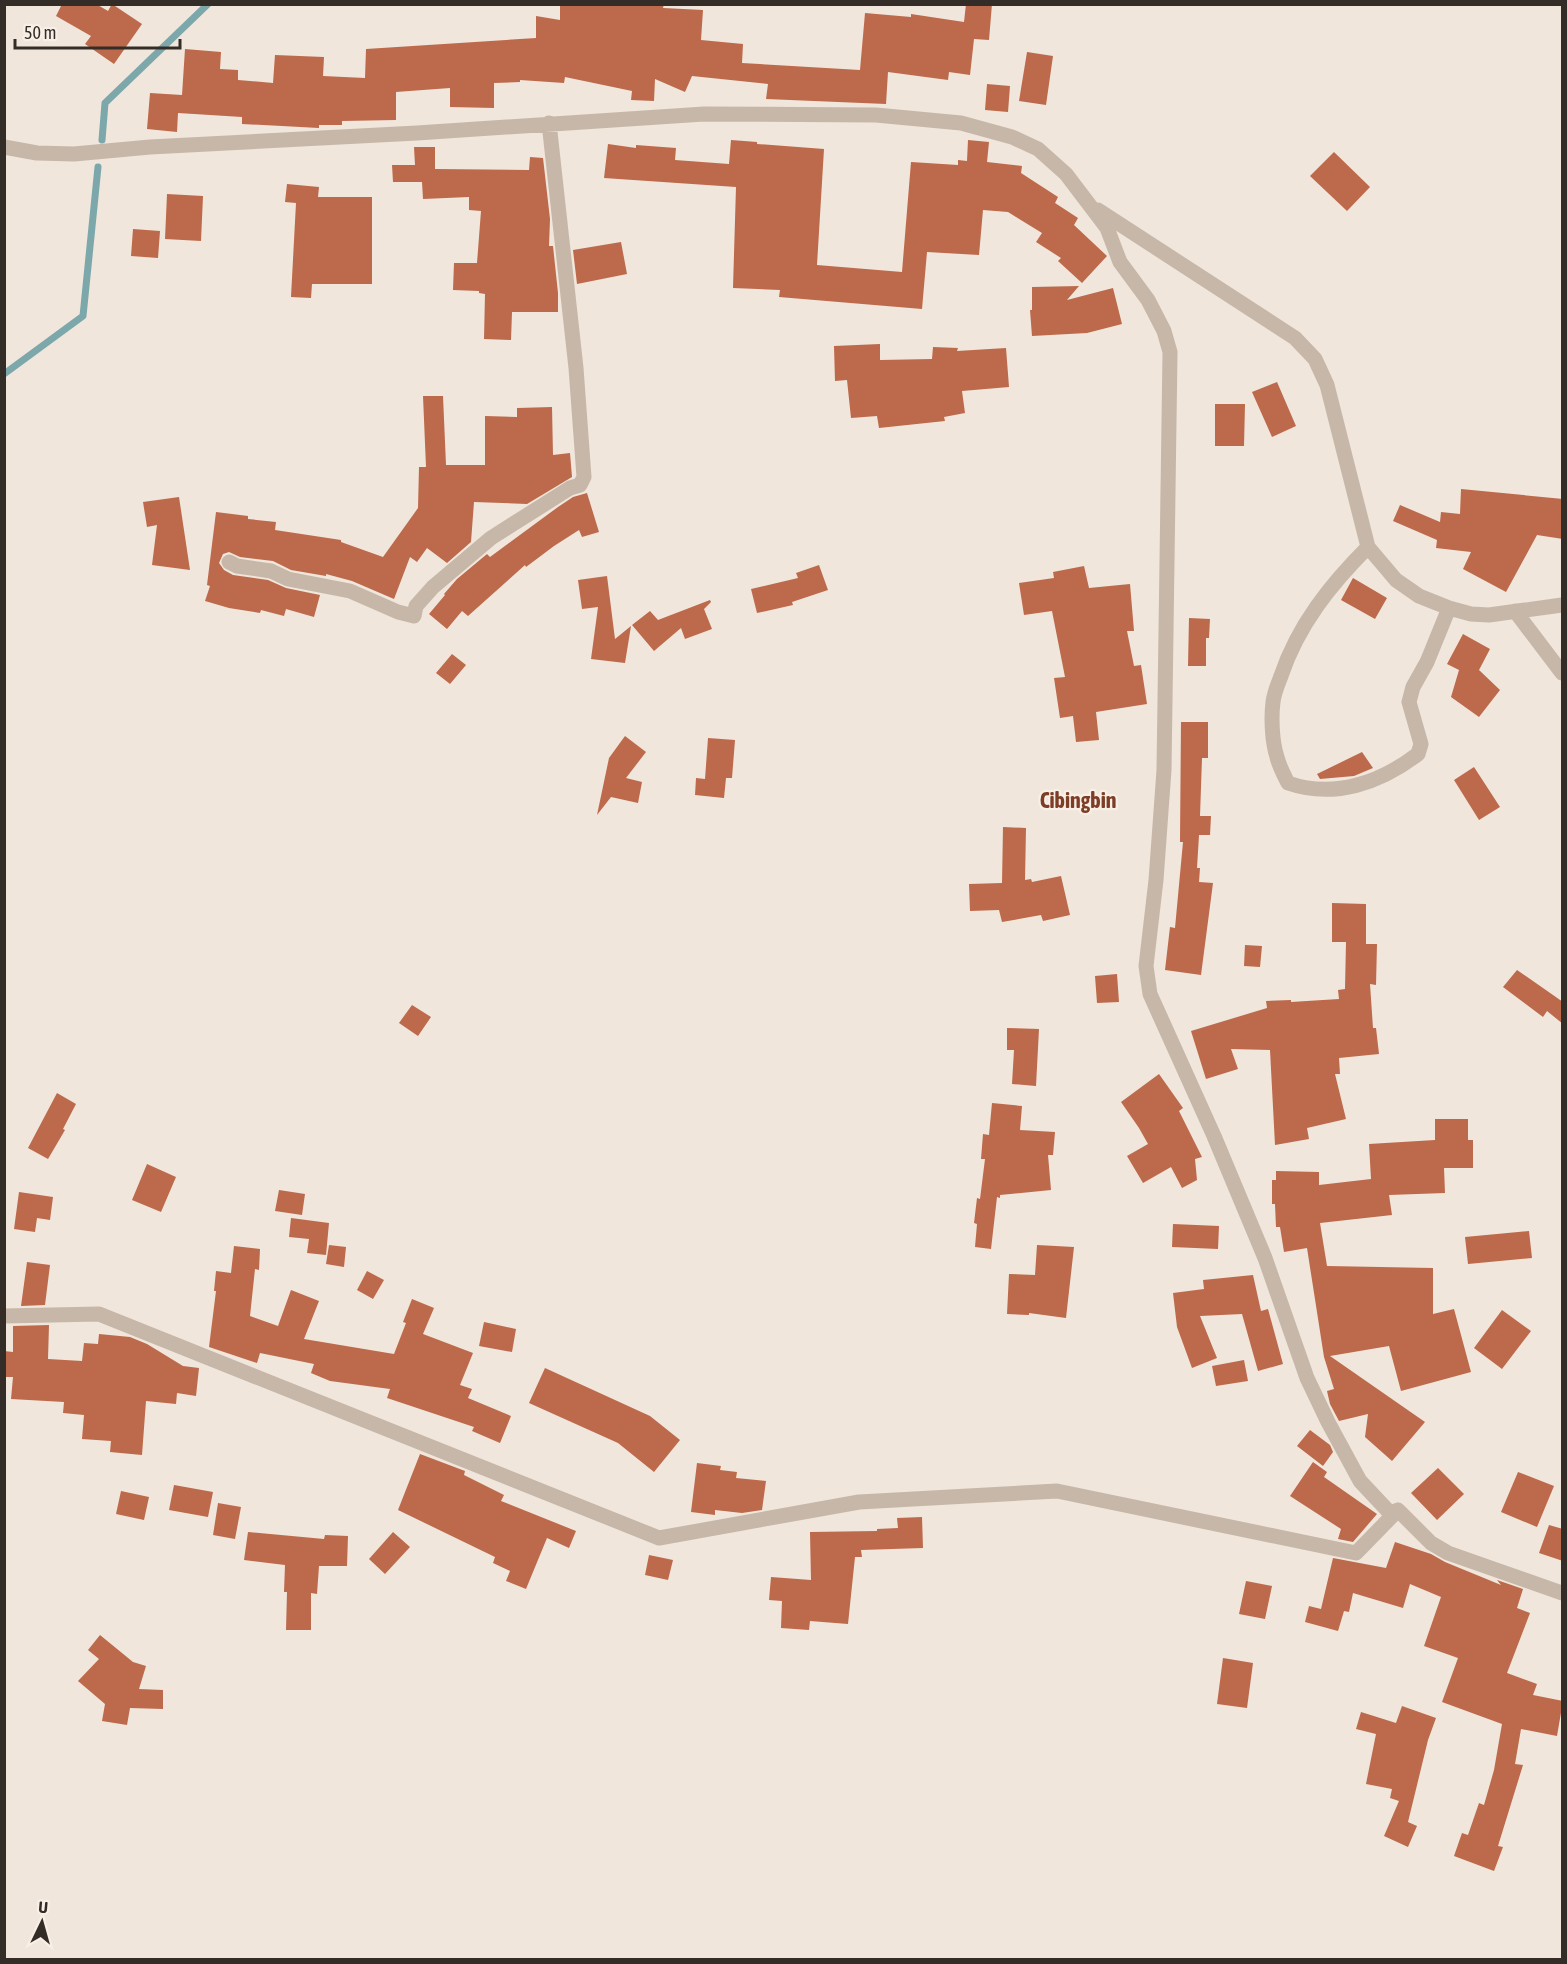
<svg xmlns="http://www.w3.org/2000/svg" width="1567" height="1964" font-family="'Asap Condensed',sans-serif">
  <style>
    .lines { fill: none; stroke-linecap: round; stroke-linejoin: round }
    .stream { stroke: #7ca7ab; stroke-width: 7 }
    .building { fill: #bd694b }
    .minor { stroke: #c7b7a8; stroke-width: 15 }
    .labels { text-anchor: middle; stroke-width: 4.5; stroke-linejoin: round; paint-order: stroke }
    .quarter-label { font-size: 22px; font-weight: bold; fill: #7d3d26; stroke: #f8f0e7 }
  </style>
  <rect width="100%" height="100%" fill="#f0e6db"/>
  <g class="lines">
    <!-- stream -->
    <path class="stream" d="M 102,140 L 105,103 L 208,4
      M 4,374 L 83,316 L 98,167"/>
  </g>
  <!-- building -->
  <path class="building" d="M 62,4 L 96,4 L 108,11 L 112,4 L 142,24 L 114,64 L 85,44 L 91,36 L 56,16 Z
    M 560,4 L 664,4 L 663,8 L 703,10 L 701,40 L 743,44 L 742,63 L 860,70 L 865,13 L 911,17 L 911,14 L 964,22 L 966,4 L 992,4 L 989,40 L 974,39 L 970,75 L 949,72 L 948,80 L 888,72 L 886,104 L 766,99 L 768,84 L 692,76 L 685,92 L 655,79 L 654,101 L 631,100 L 632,91 L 565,77 L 564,83 L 520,80 L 520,82 L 494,83 L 494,108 L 450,107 L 450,88 L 396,92 L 396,120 L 342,121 L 342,125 L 319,125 L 319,128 L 242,124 L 242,117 L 178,113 L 177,132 L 147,129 L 150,93 L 182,95 L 185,49 L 221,52 L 220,69 L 238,70 L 238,80 L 273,83 L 275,55 L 324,57 L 323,76 L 365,78 L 366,49 L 536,38 L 536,16 L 560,20 Z
    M 1027,52 L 1053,56 L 1046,105 L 1019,101 Z
    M 987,84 L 1010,86 L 1008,112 L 985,110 Z
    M 731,140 L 757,142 L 757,144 L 824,149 L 817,265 L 902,272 L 911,162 L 958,165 L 958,160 L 967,161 L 968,140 L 989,142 L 987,162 L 1022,166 L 1021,173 L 1058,197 L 1055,203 L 1078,218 L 1074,225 L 1107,256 L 1082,283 L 1058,261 L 1061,258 L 1036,242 L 1042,233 L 1008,212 L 983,210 L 979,255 L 927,252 L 922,309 L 779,297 L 780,290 L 733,288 L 736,187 L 604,178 L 608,144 L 636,148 L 636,145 L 676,148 L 675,160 L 729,164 Z
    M 414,147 L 435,147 L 435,169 L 529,170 L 530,157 L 543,158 L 550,219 L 549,246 L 553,246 L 558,293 L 558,312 L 512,312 L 511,340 L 484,339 L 485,294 L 479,293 L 479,291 L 453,290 L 454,263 L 477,263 L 481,211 L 469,210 L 469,197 L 423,199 L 422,182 L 393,182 L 392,165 L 415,165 Z
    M 1334,152 L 1370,187 L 1347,211 L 1310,176 Z
    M 287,184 L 319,187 L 318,197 L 372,197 L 372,284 L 312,284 L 311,298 L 291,297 L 296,203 L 285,202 Z
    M 167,194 L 203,196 L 201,241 L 165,239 Z
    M 133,229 L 160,231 L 158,258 L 131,256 Z
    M 621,242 L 627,274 L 577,284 L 573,250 Z
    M 1079,286 L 1067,300 L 1113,288 L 1122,324 L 1087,333 L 1032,336 L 1030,310 L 1032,310 L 1032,287 Z
    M 880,344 L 880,360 L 932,359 L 933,347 L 958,348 L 957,351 L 1006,348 L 1009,387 L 962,391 L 965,413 L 944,417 L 945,421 L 879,428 L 877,416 L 851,418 L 847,380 L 835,381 L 834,346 Z
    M 1277,382 L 1296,426 L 1272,437 L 1252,392 Z
    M 423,396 L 443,396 L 446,465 L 485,465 L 485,416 L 517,417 L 517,408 L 552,407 L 553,455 L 570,453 L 572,477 L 527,504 L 474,502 L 471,542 L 447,563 L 427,548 L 417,562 L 410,557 L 394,599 L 352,581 L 326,574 L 326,576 L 291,570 L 273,561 L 240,557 L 229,552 L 223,554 L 219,563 L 224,570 L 233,575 L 268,580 L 286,588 L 320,595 L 314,617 L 286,609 L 284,616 L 261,610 L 260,613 L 229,608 L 205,601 L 210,586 L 207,585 L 216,512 L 248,516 L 248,519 L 276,522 L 275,530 L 341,540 L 341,542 L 383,557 L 418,508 L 419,467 L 426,467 Z
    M 1215,404 L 1245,404 L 1244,446 L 1215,446 Z
    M 1461,489 L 1563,499 L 1563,539 L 1537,535 L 1506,592 L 1463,569 L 1471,552 L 1436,548 L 1437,540 L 1393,521 L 1400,505 L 1440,522 L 1441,512 L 1460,514 Z
    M 587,493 L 599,532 L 582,537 L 579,530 L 554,546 L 526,567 L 525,565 L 468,616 L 462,611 L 447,629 L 429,614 L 445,595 L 444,594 L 457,579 L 487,554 L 490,557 L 558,507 L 573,497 Z
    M 179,497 L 190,570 L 152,565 L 157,525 L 147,527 L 143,502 Z
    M 819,565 L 828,590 L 792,602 L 793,605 L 757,613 L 751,589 L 798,578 L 796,573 Z
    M 1084,566 L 1089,588 L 1130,584 L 1134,631 L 1127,631 L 1134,666 L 1141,665 L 1147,704 L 1096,712 L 1099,740 L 1076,742 L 1073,716 L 1060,718 L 1054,678 L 1065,677 L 1052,611 L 1024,615 L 1019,583 L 1054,578 L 1053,572 Z
    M 607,576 L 615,639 L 631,626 L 625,663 L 591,659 L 598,607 L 582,609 L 578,580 Z
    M 1353,578 L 1387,598 L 1375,619 L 1341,600 Z
    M 710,600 L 711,602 L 704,609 L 712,629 L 685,639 L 681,628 L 654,651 L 632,625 L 650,611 L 658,620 Z
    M 1189,618 L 1210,619 L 1209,638 L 1206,638 L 1206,666 L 1188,666 Z
    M 1463,634 L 1490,649 L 1479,670 L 1500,690 L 1479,717 L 1451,697 L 1459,670 L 1447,664 Z
    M 452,654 L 466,665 L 450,684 L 436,673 Z
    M 1181,722 L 1208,722 L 1208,758 L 1202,758 L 1200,816 L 1211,816 L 1210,835 L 1199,835 L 1197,868 L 1200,868 L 1199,882 L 1213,883 L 1201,975 L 1165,970 L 1170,927 L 1175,928 L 1183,842 L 1180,842 Z
    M 625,736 L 646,752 L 626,778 L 642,782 L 638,803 L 611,797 L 597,815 L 609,758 Z
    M 708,738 L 735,740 L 732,778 L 726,778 L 724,798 L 695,795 L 696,778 L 705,779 Z
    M 1362,752 L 1373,768 L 1354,776 L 1320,779 L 1317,774 Z
    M 1474,767 L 1500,807 L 1479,820 L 1454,780 Z
    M 1003,827 L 1026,828 L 1025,880 L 1031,879 L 1032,882 L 1061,876 L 1070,915 L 1043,921 L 1041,915 L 1002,922 L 999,910 L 970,911 L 969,884 L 1002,883 Z
    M 1332,903 L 1366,904 L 1366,944 L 1377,944 L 1376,985 L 1370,984 L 1373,1028 L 1376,1028 L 1379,1054 L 1339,1058 L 1340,1074 L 1335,1074 L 1346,1119 L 1307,1128 L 1309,1139 L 1275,1145 L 1270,1050 L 1231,1049 L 1238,1069 L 1206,1079 L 1191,1031 L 1267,1008 L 1266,1001 L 1291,1000 L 1291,1002 L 1339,999 L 1338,990 L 1345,989 L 1346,942 L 1332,942 Z
    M 1245,945 L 1262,946 L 1260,967 L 1244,966 Z
    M 1517,970 L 1563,1002 L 1563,1024 L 1547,1011 L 1543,1017 L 1503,987 Z
    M 1117,974 L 1119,1002 L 1097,1003 L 1095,976 Z
    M 412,1005 L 431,1017 L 418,1036 L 399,1023 Z
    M 1007,1028 L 1039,1029 L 1036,1086 L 1012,1084 L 1014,1050 L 1007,1050 Z
    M 1159,1074 L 1183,1108 L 1179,1111 L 1202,1157 L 1195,1159 L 1197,1180 L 1182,1188 L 1171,1167 L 1143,1183 L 1127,1156 L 1148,1144 L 1139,1128 L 1121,1102 Z
    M 57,1093 L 76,1104 L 63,1129 L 65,1130 L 48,1159 L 28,1148 Z
    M 992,1103 L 1022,1106 L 1020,1130 L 1055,1132 L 1053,1155 L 1048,1155 L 1051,1190 L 1000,1195 L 1000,1198 L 997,1197 L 991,1249 L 975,1247 L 977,1224 L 974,1223 L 977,1198 L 980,1199 L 985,1159 L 981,1159 L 983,1134 L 989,1135 Z
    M 1435,1119 L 1468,1119 L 1468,1140 L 1473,1140 L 1473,1168 L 1444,1168 L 1445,1193 L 1389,1195 L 1392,1215 L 1320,1223 L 1327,1266 L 1433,1268 L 1433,1314 L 1454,1309 L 1471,1372 L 1401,1391 L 1389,1346 L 1330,1356 L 1425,1422 L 1392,1461 L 1365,1437 L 1368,1414 L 1339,1421 L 1330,1404 L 1327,1391 L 1334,1389 L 1324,1357 L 1307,1248 L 1284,1252 L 1280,1227 L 1276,1227 L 1275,1204 L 1272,1204 L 1272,1180 L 1276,1180 L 1276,1171 L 1319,1172 L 1319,1185 L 1371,1179 L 1369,1144 L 1435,1140 Z
    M 147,1164 L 176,1177 L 161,1212 L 132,1200 Z
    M 279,1190 L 305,1194 L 302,1215 L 275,1211 Z
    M 19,1192 L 53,1197 L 50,1220 L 37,1218 L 35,1232 L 14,1229 Z
    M 291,1218 L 329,1223 L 326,1255 L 307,1253 L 309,1239 L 289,1237 Z
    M 1173,1224 L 1219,1226 L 1218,1249 L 1172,1247 Z
    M 1529,1231 L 1532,1258 L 1468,1264 L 1465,1237 Z
    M 329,1245 L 346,1247 L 344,1267 L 326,1264 Z
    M 1037,1245 L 1074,1247 L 1066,1318 L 1029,1313 L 1029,1315 L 1007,1314 L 1009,1274 L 1035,1275 Z
    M 234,1246 L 260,1249 L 259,1270 L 255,1269 L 250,1316 L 278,1326 L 291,1290 L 319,1301 L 304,1339 L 394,1354 L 406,1323 L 403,1322 L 412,1299 L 434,1308 L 423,1334 L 473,1353 L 460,1385 L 472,1389 L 468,1398 L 511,1416 L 500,1443 L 472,1431 L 474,1427 L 387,1398 L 390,1389 L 330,1381 L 311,1373 L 314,1364 L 260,1353 L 257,1363 L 209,1347 L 216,1291 L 214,1291 L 216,1271 L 231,1273 Z
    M 27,1262 L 50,1265 L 45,1305 L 21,1306 Z
    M 367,1271 L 384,1280 L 373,1299 L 357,1290 Z
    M 1253,1275 L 1261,1311 L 1268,1309 L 1283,1364 L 1258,1371 L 1242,1314 L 1200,1316 L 1217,1358 L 1192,1368 L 1177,1327 L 1173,1293 L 1204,1289 L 1203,1280 Z
    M 1502,1310 L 1531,1331 L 1502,1369 L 1474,1348 Z
    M 484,1322 L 516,1329 L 512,1352 L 479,1346 Z
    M 49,1325 L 48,1359 L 82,1361 L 84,1343 L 98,1344 L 99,1334 L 130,1337 L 147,1344 L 183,1366 L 199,1368 L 196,1396 L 177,1393 L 176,1404 L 146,1401 L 142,1455 L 110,1452 L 111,1441 L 82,1439 L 84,1415 L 63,1413 L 64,1402 L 11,1399 L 13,1377 L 4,1377 L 4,1351 L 13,1352 L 13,1326 Z
    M 1244,1360 L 1248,1381 L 1216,1386 L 1212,1366 Z
    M 545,1368 L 650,1416 L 680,1440 L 654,1472 L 618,1443 L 529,1403 Z
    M 1310,1430 L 1330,1445 L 1333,1452 L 1323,1466 L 1297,1446 Z
    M 420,1454 L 465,1471 L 464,1475 L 504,1495 L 501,1501 L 576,1531 L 569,1548 L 547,1538 L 526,1589 L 506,1581 L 510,1571 L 493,1563 L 495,1557 L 398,1510 Z
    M 1313,1462 L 1327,1472 L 1324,1477 L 1377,1514 L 1353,1542 L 1338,1539 L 1341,1529 L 1290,1496 Z
    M 697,1463 L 721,1466 L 720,1470 L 737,1472 L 736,1478 L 766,1481 L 762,1510 L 742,1513 L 715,1510 L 715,1515 L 691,1512 Z
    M 1438,1468 L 1464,1494 L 1437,1520 L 1411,1493 Z
    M 1518,1472 L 1554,1486 L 1537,1527 L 1501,1512 Z
    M 174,1485 L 213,1492 L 208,1517 L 169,1510 Z
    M 121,1491 L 149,1497 L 144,1520 L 116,1514 Z
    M 218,1503 L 241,1507 L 235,1539 L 213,1535 Z
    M 922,1517 L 923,1548 L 861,1550 L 862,1557 L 855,1557 L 848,1624 L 810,1621 L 809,1630 L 781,1628 L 782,1601 L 769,1600 L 771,1577 L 811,1580 L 810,1532 L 877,1531 L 877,1529 L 898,1528 L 897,1518 Z
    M 1549,1525 L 1563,1529 L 1563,1561 L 1539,1553 Z
    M 248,1532 L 324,1539 L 325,1535 L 348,1536 L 347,1566 L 319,1566 L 317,1594 L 311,1593 L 311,1630 L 286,1630 L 287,1592 L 284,1592 L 285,1565 L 244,1560 Z
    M 393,1532 L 410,1547 L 385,1574 L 369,1559 Z
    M 1395,1542 L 1431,1554 L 1445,1562 L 1501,1585 L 1497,1580 L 1523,1589 L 1517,1608 L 1530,1613 L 1507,1673 L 1537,1684 L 1533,1695 L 1563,1701 L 1557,1736 L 1521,1729 L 1515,1764 L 1523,1765 L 1498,1846 L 1503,1847 L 1494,1871 L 1454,1856 L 1462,1833 L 1468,1835 L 1479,1803 L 1484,1805 L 1494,1770 L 1502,1724 L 1442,1702 L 1458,1658 L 1424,1646 L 1441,1597 L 1410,1584 L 1403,1608 L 1353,1593 L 1349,1612 L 1344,1611 L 1338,1631 L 1305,1622 L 1309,1606 L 1321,1609 L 1333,1558 L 1386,1568 Z
    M 649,1555 L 673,1560 L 668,1580 L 645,1575 Z
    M 1246,1581 L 1272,1586 L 1265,1619 L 1239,1614 Z
    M 100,1635 L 133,1662 L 146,1666 L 139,1689 L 163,1690 L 163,1709 L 130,1708 L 127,1725 L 102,1721 L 105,1704 L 78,1681 L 99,1659 L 88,1650 Z
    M 1223,1658 L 1253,1663 L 1247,1708 L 1217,1704 Z
    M 1402,1706 L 1436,1718 L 1428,1740 L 1408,1822 L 1417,1826 L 1408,1847 L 1384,1836 L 1399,1801 L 1390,1798 L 1392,1789 L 1366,1784 L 1376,1734 L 1356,1729 L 1361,1712 L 1396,1723 Z"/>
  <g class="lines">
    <!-- minor -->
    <path class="minor" d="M 4,147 L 37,153 L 74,154 L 150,147 L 417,133 L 704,114 L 876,115 L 961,123 L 1012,137 L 1038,149 L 1066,174 L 1107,228 L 1120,262 L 1148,300 L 1164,331 L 1170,352 L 1164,770 L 1156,880 L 1146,966 L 1150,994 L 1214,1136 L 1265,1258 L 1307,1378 L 1328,1422 L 1360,1481 L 1390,1513 L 1398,1510 L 1431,1543 L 1448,1553 L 1562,1593
      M 1098,210 L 1295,338 L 1315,359 L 1327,385 L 1368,547 L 1396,580 L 1419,596 L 1449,608 L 1471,614 L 1489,615 L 1562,605
      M 1368,547 C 1331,584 1298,625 1281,676 C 1278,684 1274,693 1273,702 C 1271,718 1272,742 1277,757 C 1279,766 1284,775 1288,783 C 1334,799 1380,783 1418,754 L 1421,744 L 1409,702 L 1413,687 L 1427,662 L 1449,608
      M 229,562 L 237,566 L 271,571 L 288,579 L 350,591 L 398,612 L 414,616 L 416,606 L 433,587 L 491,538 L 570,488 L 580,485 L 584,477 L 576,368 L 549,123
      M 1515,611 L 1562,673
      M 4,1316 L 99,1314 L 659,1538 L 859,1502 L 1057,1491 L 1356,1553 L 1398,1510"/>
  </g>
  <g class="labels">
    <!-- quarter labels -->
    <g class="quarter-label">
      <text x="1078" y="808">Cibingbin</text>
    </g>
  </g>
  <!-- border -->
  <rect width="1567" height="1964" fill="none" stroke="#342c27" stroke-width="12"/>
  <!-- north arrow -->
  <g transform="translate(42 1922) rotate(5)" stroke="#f8f0e7" stroke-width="4.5" paint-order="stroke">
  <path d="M0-4.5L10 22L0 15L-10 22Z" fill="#342c27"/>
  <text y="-9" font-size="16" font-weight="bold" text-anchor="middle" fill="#342c27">U</text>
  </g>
  <!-- scale -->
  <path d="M15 39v9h165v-9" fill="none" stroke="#342c27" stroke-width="3"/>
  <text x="24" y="39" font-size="18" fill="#342c27" stroke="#f8f0e7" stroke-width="4.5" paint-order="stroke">50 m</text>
</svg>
